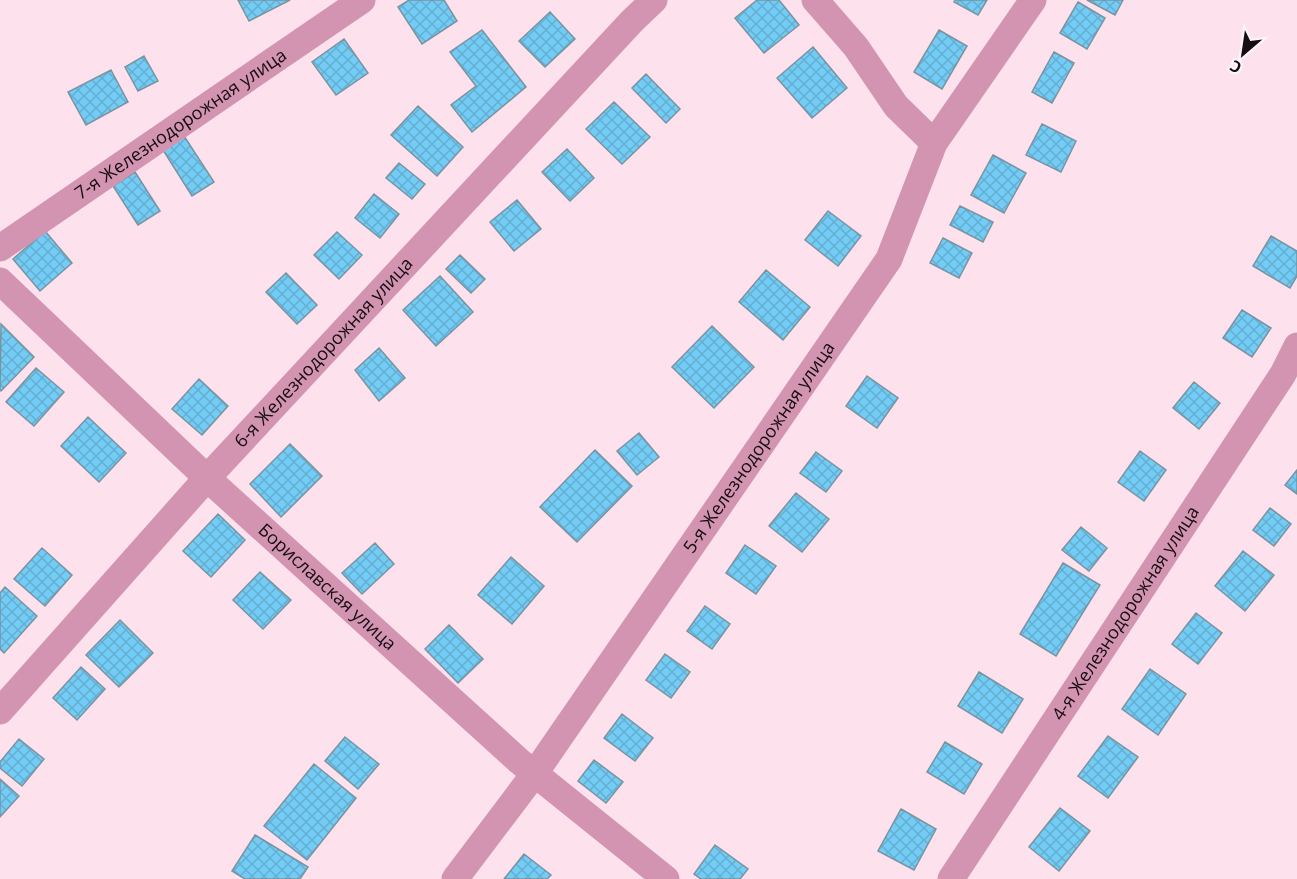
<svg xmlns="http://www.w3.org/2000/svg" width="1297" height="879" font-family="'Open Sans',sans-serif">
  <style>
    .building { fill: url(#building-cross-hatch); stroke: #7a939f; stroke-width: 1.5 }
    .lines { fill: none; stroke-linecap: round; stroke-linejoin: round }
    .minor { stroke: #d394b1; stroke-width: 27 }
    .labels { text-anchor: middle; stroke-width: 4.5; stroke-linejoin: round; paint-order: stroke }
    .street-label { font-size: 18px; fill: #150d11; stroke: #fff4f9 }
  </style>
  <defs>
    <pattern id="building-cross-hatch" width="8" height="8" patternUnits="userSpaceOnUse" patternTransform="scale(1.5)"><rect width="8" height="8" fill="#73ccf5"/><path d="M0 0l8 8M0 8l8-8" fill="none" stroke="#63aed1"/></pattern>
  </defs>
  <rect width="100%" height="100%" fill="#fde1ed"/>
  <!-- building -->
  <path class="building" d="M 238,0 L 290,0 L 249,21 Z
    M 409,0 L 444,0 L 457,21 L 422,44 L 398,7 Z
    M 757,0 L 779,0 L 799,25 L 764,53 L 735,18 Z
    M 955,0 L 987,0 L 978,15 L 954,2 Z
    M 1087,0 L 1123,0 L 1115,15 Z
    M 1078,2 L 1105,18 L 1087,49 L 1060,33 Z
    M 550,12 L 575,39 L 545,67 L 519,41 Z
    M 482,30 L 526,87 L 472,132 L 451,105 L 476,86 L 450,52 Z
    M 939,30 L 967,46 L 942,89 L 914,72 Z
    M 344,39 L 368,73 L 336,95 L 312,62 Z
    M 813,47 L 847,88 L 812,118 L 777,78 Z
    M 1054,52 L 1074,63 L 1052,103 L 1032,92 Z
    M 144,56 L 158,81 L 138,91 L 125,67 Z
    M 111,70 L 128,102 L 86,125 L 68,92 Z
    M 646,74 L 680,109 L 666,123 L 632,88 Z
    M 614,102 L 650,137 L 622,164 L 586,129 Z
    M 418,106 L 463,147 L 437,176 L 391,135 Z
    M 1042,124 L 1076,141 L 1061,172 L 1026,155 Z
    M 184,136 L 214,182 L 192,196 L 163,150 Z
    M 567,149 L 594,178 L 570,201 L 542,172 Z
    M 993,155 L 1026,173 L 1004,213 L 971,195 Z
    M 399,163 L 425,184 L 412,199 L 386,178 Z
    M 135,172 L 160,211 L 138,225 L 113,186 Z
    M 374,194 L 399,214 L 380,238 L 355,218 Z
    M 517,200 L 541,229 L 514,251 L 490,222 Z
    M 960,206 L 993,222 L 983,242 L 950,225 Z
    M 828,211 L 861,236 L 838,266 L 805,240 Z
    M 45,231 L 72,263 L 40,291 L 13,259 Z
    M 337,232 L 362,255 L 339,279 L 314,255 Z
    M 1271,236 L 1297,251 L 1297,276 L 1290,288 L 1253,266 Z
    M 943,238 L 972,253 L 959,278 L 930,263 Z
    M 460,255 L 485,279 L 471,293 L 446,269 Z
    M 766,270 L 810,307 L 783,340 L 739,302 Z
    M 286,273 L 317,305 L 297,324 L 266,292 Z
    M 440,276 L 473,312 L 436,346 L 403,310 Z
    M 1242,310 L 1271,328 L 1252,357 L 1223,338 Z
    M 1,324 L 34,357 L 1,391 L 0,390 Z
    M 712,326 L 754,367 L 714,408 L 672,367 Z
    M 379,348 L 405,378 L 379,401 L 355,370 Z
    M 36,368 L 64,392 L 34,426 L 6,402 Z
    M 867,376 L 898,398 L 877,428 L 846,406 Z
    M 199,379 L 228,406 L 202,435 L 172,409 Z
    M 1194,382 L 1220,403 L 1199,429 L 1173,408 Z
    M 88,417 L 126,453 L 99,482 L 61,446 Z
    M 639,433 L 659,457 L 637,475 L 617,451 Z
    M 290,444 L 322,476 L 281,517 L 250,484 Z
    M 595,450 L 632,486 L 577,542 L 540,507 Z
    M 1140,451 L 1166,470 L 1144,501 L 1118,482 Z
    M 816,452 L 842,471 L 826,492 L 800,473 Z
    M 1297,470 L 1297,494 L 1285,485 Z
    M 796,493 L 829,519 L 802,552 L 769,526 Z
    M 1270,508 L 1291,524 L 1274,546 L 1253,530 Z
    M 218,514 L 245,540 L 211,577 L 183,551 Z
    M 1081,527 L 1107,548 L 1089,571 L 1062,550 Z
    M 375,543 L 394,564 L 362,594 L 342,573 Z
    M 745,545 L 776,566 L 756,594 L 726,573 Z
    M 42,548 L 72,575 L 45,606 L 14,579 Z
    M 1243,551 L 1274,575 L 1245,611 L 1215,586 Z
    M 511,557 L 544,586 L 512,624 L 478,595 Z
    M 1063,563 L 1100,585 L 1056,656 L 1020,634 Z
    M 260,572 L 291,600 L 263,629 L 233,600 Z
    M 5,587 L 37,616 L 4,653 L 0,649 L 0,593 Z
    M 705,606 L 730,624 L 712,649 L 687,631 Z
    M 1196,613 L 1222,633 L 1198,664 L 1172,644 Z
    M 120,620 L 153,653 L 119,687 L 86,655 Z
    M 449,625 L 483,659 L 458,683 L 425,649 Z
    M 665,654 L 690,672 L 671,698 L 646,680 Z
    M 81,667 L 105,689 L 77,720 L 53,698 Z
    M 1150,669 L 1186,694 L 1158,735 L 1122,709 Z
    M 979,672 L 1023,699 L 1002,733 L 958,706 Z
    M 622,714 L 653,738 L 635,761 L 604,738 Z
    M 1108,736 L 1138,757 L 1108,798 L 1078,776 Z
    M 345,737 L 379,764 L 358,789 L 325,761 Z
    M 19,739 L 44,759 L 22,786 L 0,768 L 0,762 Z
    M 945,742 L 982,764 L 964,794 L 927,772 Z
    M 594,760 L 623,782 L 606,803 L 578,781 Z
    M 314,764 L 356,798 L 307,860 L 264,826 Z
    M 0,779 L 19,796 L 0,817 Z
    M 1060,808 L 1090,831 L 1059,871 L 1029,847 Z
    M 901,809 L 936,829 L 914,870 L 878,851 Z
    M 255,835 L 308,867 L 300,879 L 245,879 L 232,871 Z
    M 715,845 L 748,869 L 740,879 L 701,879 L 694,874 Z
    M 524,854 L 551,875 L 547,879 L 504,879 Z"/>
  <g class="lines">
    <!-- minor -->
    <g class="minor">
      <path d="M 815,0 L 856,47 L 896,106 L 934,143"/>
      <path id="s1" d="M 0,248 L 362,0"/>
      <path id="s2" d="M 0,281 L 207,478 L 519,761 L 666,879"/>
      <path id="s3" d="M 0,711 L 207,478 L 632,21 L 654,0"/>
      <path id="s4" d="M 455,879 L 535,773 L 889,259 L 934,143 L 1033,0"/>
      <path id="s5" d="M 951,879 L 1283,374 L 1297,346"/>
    </g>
  </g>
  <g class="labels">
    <!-- street labels -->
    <g class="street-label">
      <text dy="6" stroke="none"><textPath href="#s1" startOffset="219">7-я Железнодорожная улица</textPath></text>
      <text dy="6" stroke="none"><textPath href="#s3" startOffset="483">6-я Железнодорожная улица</textPath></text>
      <text dy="6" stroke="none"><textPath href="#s4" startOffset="528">5-я Железнодорожная улица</textPath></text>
      <text dy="6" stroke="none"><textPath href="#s2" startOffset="448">Бориславская улица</textPath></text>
      <text dy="6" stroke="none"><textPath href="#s5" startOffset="318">4-я Железнодорожная улица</textPath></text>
    </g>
  </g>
  <!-- north arrow -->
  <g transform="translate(1243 54) rotate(209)" stroke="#fff4f9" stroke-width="4.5" paint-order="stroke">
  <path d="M0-4.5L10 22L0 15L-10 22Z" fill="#150d11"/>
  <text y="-9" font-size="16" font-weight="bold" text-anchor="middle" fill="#150d11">С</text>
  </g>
</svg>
